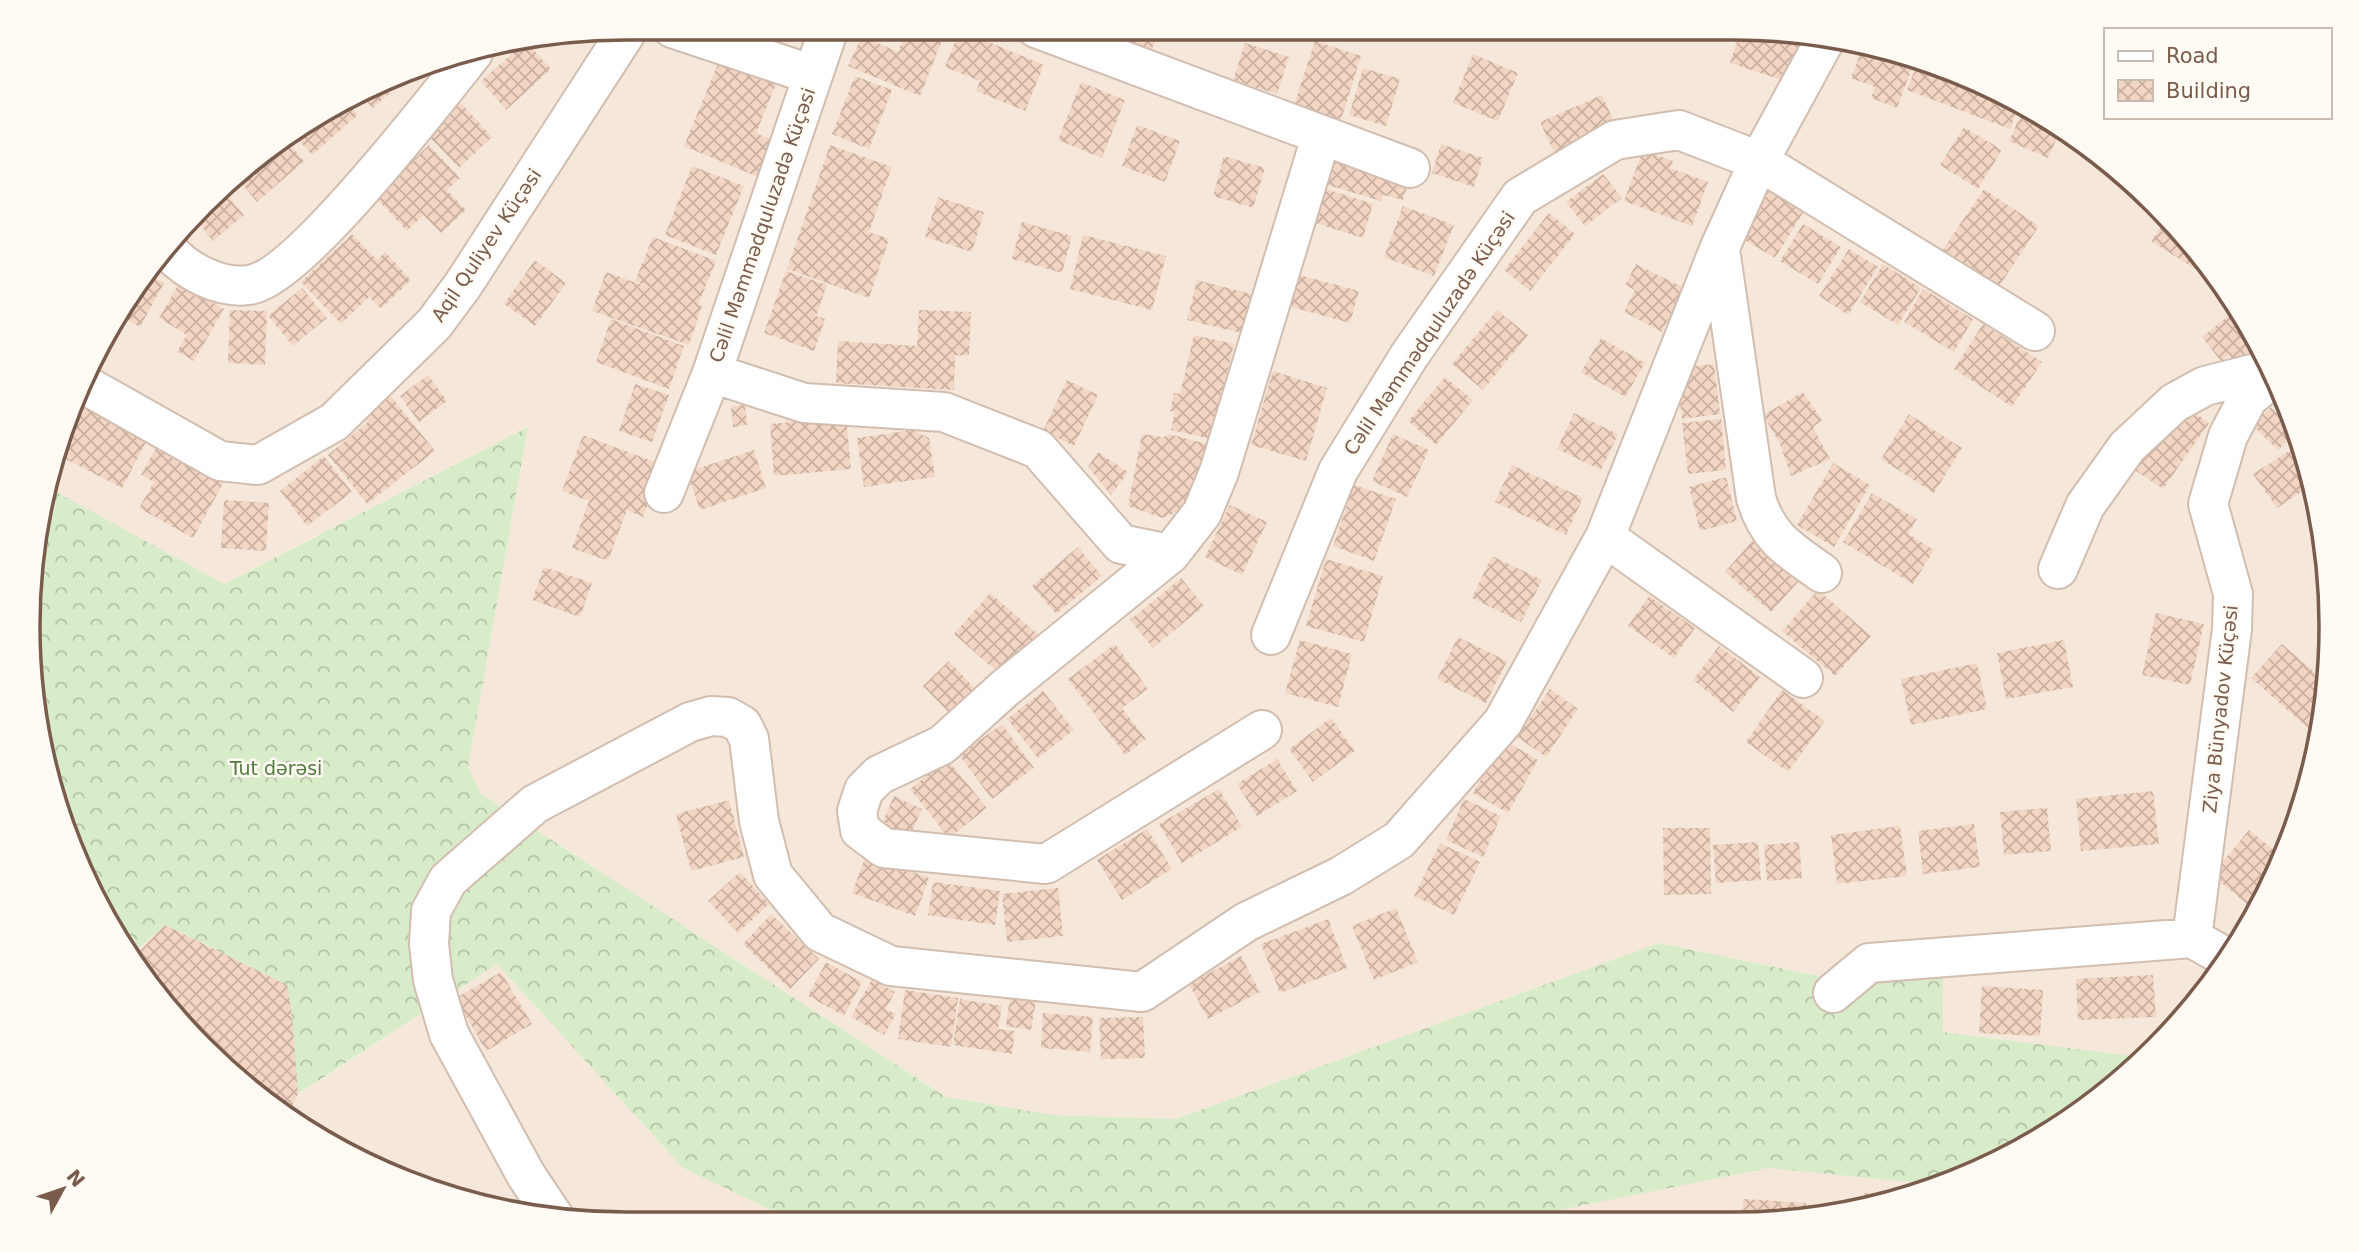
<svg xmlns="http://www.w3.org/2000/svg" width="2359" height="1252" font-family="'DejaVu Sans',sans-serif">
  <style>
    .residential { fill: #f5e8da }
    .forest { fill: url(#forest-crowns) }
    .building { fill: url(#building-cross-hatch) }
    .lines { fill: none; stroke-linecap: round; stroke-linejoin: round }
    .minor-casing { stroke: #d1beb0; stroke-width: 42 }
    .minor { stroke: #fff; stroke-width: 38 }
    .labels { text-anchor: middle; stroke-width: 5; stroke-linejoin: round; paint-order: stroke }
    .street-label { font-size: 19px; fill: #7a5c4d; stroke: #fffaf3 }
    .park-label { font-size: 19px; fill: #537a41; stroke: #fffaf3 }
    .rim { fill: none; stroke: #7a5c4d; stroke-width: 3.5 }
  </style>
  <defs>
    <pattern id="forest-crowns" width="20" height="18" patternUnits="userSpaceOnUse" patternTransform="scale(1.75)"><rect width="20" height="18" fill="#d8ecc9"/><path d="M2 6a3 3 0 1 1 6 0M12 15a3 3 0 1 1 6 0" fill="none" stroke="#b4c2a5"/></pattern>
    <pattern id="building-cross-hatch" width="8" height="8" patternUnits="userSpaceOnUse" patternTransform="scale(1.75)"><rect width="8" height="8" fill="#f3d5c3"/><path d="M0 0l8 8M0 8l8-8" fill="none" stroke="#cab0a1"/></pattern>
  </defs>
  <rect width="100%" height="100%" fill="#fdf6ec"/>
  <!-- residential -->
  <path class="residential" d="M 626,28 L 1772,29 L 1888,48 L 2032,108 L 2127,176 L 2207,262 L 2269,361 L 2311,471 L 2330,586 L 2326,704 L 2299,818 L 2251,925 L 2182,1021 L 2140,1057 L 1943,1032 L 1943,966 L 1858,984 L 1659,943 L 1176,1119 L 1053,1115 L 946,1097 L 481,794 L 468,767 L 528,427 L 223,584 L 47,488 L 48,472 L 129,294 L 262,152 L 433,60 Z
    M 165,925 L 287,985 L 299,1094 L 497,964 L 683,1168 L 796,1222 L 587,1223 L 471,1204 L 327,1144 L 177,1021 L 134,952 Z
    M 1769,1168 L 1938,1185 L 1811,1219 L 1510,1220 Z"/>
  <!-- forest -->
  <path class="forest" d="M 528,427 L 468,767 L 481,794 L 946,1097 L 1054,1115 L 1176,1119 L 1659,943 L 1858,984 L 1943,965 L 1943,1032 L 2140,1057 L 2066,1123 L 1961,1179 L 1938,1185 L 1769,1168 L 1510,1220 L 796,1222 L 683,1168 L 497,964 L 298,1094 L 287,985 L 166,925 L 134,952 L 74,855 L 29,666 L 47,487 L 224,584 Z"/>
  <!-- building -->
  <path class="building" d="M 908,28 L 947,28 L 920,96 L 848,66 L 862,36 L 898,52 Z
    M 1114,29 L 1160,29 L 1150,54 L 1110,39 Z
    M 1708,29 L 1739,29 L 1735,39 Z
    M 1741,29 L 1772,29 L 1804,35 L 1788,82 L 1730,63 Z
    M 960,30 L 1044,65 L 1025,111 L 976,91 L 980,81 L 945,67 Z
    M 1315,41 L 1361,56 L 1340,123 L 1293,108 Z
    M 1245,43 L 1289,57 L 1277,94 L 1233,80 Z
    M 528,44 L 551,69 L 506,110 L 481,81 L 522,45 Z
    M 1864,44 L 1888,48 L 1915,60 L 1897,108 L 1871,98 L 1875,87 L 1851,78 Z
    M 1473,54 L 1518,73 L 1498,121 L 1453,103 Z
    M 720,59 L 777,82 L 756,133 L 773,141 L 758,177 L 684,146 Z
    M 1918,61 L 2020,103 L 2010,129 L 1907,90 Z
    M 1363,68 L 1400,79 L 1386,126 L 1349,115 Z
    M 855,76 L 892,90 L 869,149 L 832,134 Z
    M 397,79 L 401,83 L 373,108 L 363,98 Z
    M 1081,82 L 1125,100 L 1102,158 L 1058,140 Z
    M 1602,95 L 1617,128 L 1555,155 L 1540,122 Z
    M 458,100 L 492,137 L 459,168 L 424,131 Z
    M 349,105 L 358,115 L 312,155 L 294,135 Z
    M 2025,105 L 2061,129 L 2048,158 L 2009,141 Z
    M 1137,125 L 1180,141 L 1165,182 L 1122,166 Z
    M 1964,127 L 2002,150 L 1978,189 L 1940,165 Z
    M 285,139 L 304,161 L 257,202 L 237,178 L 262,152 Z
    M 1441,144 L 1483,158 L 1474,187 L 1432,173 Z
    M 429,145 L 460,178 L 447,190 L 466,210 L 441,233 L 423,215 L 407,231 L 375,197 Z
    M 830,145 L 892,167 L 869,232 L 889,239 L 869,298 L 787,269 Z
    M 1643,150 L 1673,161 L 1670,168 L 1708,182 L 1692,226 L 1624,201 Z
    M 1330,154 L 1410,178 L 1403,200 L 1383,195 L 1381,201 L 1321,183 Z
    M 1224,156 L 1265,168 L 1253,208 L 1213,196 Z
    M 692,166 L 744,186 L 716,255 L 665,235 Z
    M 1603,174 L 1622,198 L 1585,226 L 1566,202 Z
    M 1320,187 L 1373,204 L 1363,238 L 1309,221 Z
    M 1766,187 L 1804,211 L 1775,258 L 1736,235 Z
    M 1984,189 L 2039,226 L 1996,291 L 1940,254 Z
    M 224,192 L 244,215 L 213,241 L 197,221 Z
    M 938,197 L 984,212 L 972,252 L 925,237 Z
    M 1403,206 L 1454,225 L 1434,276 L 1384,257 Z
    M 1549,213 L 1575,234 L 1530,291 L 1504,270 Z
    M 2167,218 L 2207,262 L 2222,286 L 2151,241 Z
    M 1022,222 L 1072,236 L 1062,273 L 1012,259 Z
    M 1803,224 L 1841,247 L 1818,284 L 1780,261 Z
    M 352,234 L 377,260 L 385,252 L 411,280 L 381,309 L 369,297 L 341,324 L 301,282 Z
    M 1083,235 L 1166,256 L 1152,310 L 1070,289 Z
    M 653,237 L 716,261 L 698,305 L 702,306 L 689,345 L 592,311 L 606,272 L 656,290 L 635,281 Z
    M 1849,249 L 1878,267 L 1848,315 L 1819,296 Z
    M 535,260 L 566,283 L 535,326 L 504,304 Z
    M 1636,264 L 1684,288 L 1662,332 L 1624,312 L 1635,290 L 1625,285 Z
    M 1883,264 L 1921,288 L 1898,325 L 1860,302 Z
    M 786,271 L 827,285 L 816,316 L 825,319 L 814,351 L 764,333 Z
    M 1292,273 L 1359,291 L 1350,323 L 1284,305 Z
    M 147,274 L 164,283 L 140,327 L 119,315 L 129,294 Z
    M 1197,280 L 1251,294 L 1241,333 L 1187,320 Z
    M 180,282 L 224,309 L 194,361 L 177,351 L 187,335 L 159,318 Z
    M 302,288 L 327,318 L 293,346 L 268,316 Z
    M 1923,289 L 1973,319 L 1954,352 L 1904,322 Z
    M 2237,309 L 2261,348 L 2238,366 L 2229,355 L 2221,361 L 2202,337 Z
    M 230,310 L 267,311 L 265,365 L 228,363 Z
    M 919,310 L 971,312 L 969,356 L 955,355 L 954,390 L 836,383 L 838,341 L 917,346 Z
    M 1497,310 L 1528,335 L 1483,390 L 1452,364 Z
    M 611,319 L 684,346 L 669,389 L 596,362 Z
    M 1983,324 L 2042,362 L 2012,407 L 1954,369 Z
    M 1194,335 L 1234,344 L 1211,439 L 1171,430 L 1175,412 L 1170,411 L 1174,393 L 1180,394 Z
    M 1601,338 L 1645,363 L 1625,397 L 1581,372 Z
    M 1714,364 L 1720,414 L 1682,419 L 1676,368 Z
    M 1273,371 L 1327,388 L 1306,461 L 1251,445 Z
    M 428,375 L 447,401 L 419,422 L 400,396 Z
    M 1445,377 L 1473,400 L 1436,445 L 1408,421 Z
    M 1067,380 L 1098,395 L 1074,446 L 1043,431 Z
    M 635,384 L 669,395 L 652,442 L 619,431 Z
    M 386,390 L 435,451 L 367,504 L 328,455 L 368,422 L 360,411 Z
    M 1803,392 L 1822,420 L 1813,427 L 1830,459 L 1791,476 L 1780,444 L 1763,415 Z
    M 79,404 L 147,440 L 122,488 L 56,454 Z
    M 2183,404 L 2209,423 L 2163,489 L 2135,470 Z
    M 745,405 L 747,425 L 733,427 L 731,406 Z
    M 2271,407 L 2296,433 L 2278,450 L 2252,425 Z
    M 1574,413 L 1618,434 L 1601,470 L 1557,449 Z
    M 1909,414 L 1962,448 L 1934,493 L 1881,459 Z
    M 846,417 L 851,469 L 774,476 L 770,424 Z
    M 1721,419 L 1726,470 L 1688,474 L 1682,423 Z
    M 913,430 L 929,438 L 935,477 L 864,487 L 857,438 Z
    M 1142,434 L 1164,437 L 1169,434 L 1207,444 L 1191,507 L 1162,518 L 1128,506 Z
    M 1393,434 L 1429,450 L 1407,497 L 1372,481 Z
    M 583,435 L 663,465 L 643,517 L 627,510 L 608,561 L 572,548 L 589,501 L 562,491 Z
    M 2300,444 L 2313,484 L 2277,508 L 2253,474 Z
    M 157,446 L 224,482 L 193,538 L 139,508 L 154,482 L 141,475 Z
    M 754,450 L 766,488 L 700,510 L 687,472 Z
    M 1098,452 L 1128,472 L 1111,495 L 1088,467 Z
    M 324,456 L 352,492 L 307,526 L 280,491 Z
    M 1833,463 L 1870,485 L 1834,547 L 1797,525 Z
    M 1512,465 L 1583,498 L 1566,535 L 1495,502 Z
    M 1726,477 L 1737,521 L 1700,531 L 1689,487 Z
    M 1354,485 L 1396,499 L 1374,561 L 1333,546 Z
    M 1872,493 L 1917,519 L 1908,534 L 1934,550 L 1913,584 L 1843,542 Z
    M 224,500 L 269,503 L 266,551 L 221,548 Z
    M 1230,505 L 1267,522 L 1242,575 L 1205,557 Z
    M 1753,540 L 1799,581 L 1771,612 L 1725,572 Z
    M 1078,547 L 1102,576 L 1056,614 L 1032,586 Z
    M 1492,556 L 1542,580 L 1521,622 L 1472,598 Z
    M 1326,559 L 1383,576 L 1364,642 L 1306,626 Z
    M 544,567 L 592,583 L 580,617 L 532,600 Z
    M 1181,578 L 1204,606 L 1153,648 L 1130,620 Z
    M 1818,590 L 1871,636 L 1835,676 L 1782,631 Z
    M 990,593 L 1039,635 L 1003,677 L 954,634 Z
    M 1649,596 L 1695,628 L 1674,658 L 1628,626 Z
    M 2156,613 L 2204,624 L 2190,685 L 2142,675 Z
    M 1458,637 L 1507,661 L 1486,703 L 1437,679 Z
    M 1300,640 L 1352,654 L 1338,707 L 1285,693 Z
    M 2064,640 L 2073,687 L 2006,699 L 1997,653 Z
    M 1115,644 L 1148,689 L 1122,708 L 1146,739 L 1125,755 L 1068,679 Z
    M 2282,644 L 2327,683 L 2326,704 L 2318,737 L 2251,678 Z
    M 1719,646 L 1760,677 L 1733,712 L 1693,680 Z
    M 949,661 L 978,692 L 952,716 L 923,686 Z
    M 1977,663 L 1987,709 L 1911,725 L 1901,679 Z
    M 1550,689 L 1578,709 L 1546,757 L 1517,737 Z
    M 1782,690 L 1825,721 L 1788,772 L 1746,742 Z
    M 1043,691 L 1074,730 L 1038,758 L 1007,719 Z
    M 1331,718 L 1355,751 L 1313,782 L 1289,749 Z
    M 1002,724 L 1034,768 L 992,799 L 959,755 Z
    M 1504,740 L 1538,760 L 1508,813 L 1473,793 Z
    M 947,759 L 987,808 L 949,838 L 910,789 Z
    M 1277,759 L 1297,791 L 1257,816 L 1237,784 Z
    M 1219,789 L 1242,827 L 1182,863 L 1159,824 Z
    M 2153,791 L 2159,844 L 2081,851 L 2076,799 Z
    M 894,796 L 922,809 L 906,845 L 878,832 Z
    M 1464,799 L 1501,816 L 1483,857 L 1446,840 Z
    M 729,800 L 744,857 L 691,871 L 676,814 Z
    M 2047,808 L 2051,851 L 2004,855 L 2000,812 Z
    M 1974,824 L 1980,867 L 1923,874 L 1918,831 Z
    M 1900,826 L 1907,876 L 1837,884 L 1831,835 Z
    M 1663,828 L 1710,828 L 1711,894 L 1664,895 Z
    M 1147,829 L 1172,869 L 1122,900 L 1097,860 Z
    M 2249,830 L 2282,857 L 2262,901 L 2254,910 L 2212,875 Z
    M 1758,842 L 1761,880 L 1716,883 L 1713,845 Z
    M 1799,842 L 1802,878 L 1767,881 L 1764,845 Z
    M 1440,843 L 1480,862 L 1454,915 L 1414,896 Z
    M 866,855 L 929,878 L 915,916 L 852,893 Z
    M 740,872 L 769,904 L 738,933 L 708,901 Z
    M 933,882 L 1000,891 L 995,925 L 928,915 Z
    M 1058,888 L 1063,936 L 1007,942 L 1002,894 Z
    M 1396,908 L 1418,962 L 1374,980 L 1352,926 Z
    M 771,914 L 819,959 L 790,989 L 743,944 Z
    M 1328,919 L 1347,968 L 1280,993 L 1261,944 Z
    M 165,925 L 287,985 L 292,1015 L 298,1094 L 289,1112 L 177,1021 L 136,955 Z
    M 1241,956 L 1260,992 L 1208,1019 L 1189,984 Z
    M 826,962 L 862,982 L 844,1016 L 808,996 Z
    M 501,972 L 532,1024 L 486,1051 L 456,998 Z
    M 2153,975 L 2156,1017 L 2078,1020 L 2076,979 Z
    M 872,979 L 895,992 L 886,1009 L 896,1014 L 884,1035 L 851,1017 Z
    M 1982,986 L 2043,990 L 2040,1036 L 1979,1033 Z
    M 905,990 L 958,998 L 951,1047 L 898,1039 Z
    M 1010,996 L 1036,1000 L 1031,1030 L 1006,1026 Z
    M 960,999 L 1002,1006 L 998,1029 L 1015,1031 L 1012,1054 L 953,1045 Z
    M 1043,1013 L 1093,1017 L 1090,1052 L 1041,1048 Z
    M 1143,1017 L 1145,1058 L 1101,1059 L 1099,1018 Z
    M 1864,1193 L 1902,1194 L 1902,1195 L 1864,1205 Z
    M 1743,1199 L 1806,1203 L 1805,1219 L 1742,1219 Z
    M 1628,1212 L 1630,1219 L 1600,1220 L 1600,1218 Z"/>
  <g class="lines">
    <defs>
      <path id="minor" d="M 672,28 L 813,75
        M 829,28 L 712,373 L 804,403 L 944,412 L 1038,449 L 1121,544 L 1170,554
        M 1036,28 L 1410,168
        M 1720,249 L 1756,498 C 1768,539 1790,550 1822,573
        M 169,251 C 187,272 221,289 249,285 C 298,279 437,98 473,53
        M 87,386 L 220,461 L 258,465 L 334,422 L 434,324 L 463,285 L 629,28
        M 664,493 L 712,373
        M 1605,537 L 1803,678
        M 2058,569 L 2085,506 L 2127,447 L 2174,403 L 2205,386 L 2272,369
        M 1271,635 L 1338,471 L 1409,356 L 1520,197 L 1615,140 L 1679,130 L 1759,161 L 2035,331
        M 1262,730 L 1046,864 L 884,848 L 860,830 L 857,811 L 864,790 L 879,775 L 942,745 L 1004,689 L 1170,554 L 1202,513 L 1219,472 L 1321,137
        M 2192,938 L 2232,629 L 2233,594 L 2208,504 L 2228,436 L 2248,398 L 2275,376
        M 1833,993 L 1869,963 L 2192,938 L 2227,958
        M 554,1217 L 526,1175 L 449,1034 L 433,980 L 429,944 L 431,911 L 448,880 L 535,804 L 690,722 L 711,716 L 728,717 L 742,725 L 749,739 L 759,821 L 773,875 L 820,932 L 891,966 L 1142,992 L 1246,922 L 1341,876 L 1399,840 L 1503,722 L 1605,537 L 1720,247 L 1759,161 L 1826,38"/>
    </defs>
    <!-- minor casing -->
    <use href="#minor" class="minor-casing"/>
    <!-- minor -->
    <use href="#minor" class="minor"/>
  </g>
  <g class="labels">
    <!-- street labels -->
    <g class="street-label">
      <text transform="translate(762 225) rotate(-71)" y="7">Cəlil Məmmədquluzadə Küçəsi</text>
      <text transform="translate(486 245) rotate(-56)" y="7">Aqil Quliyev Küçəsi</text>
      <text transform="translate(1429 333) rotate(-56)" y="7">Cəlil Məmmədquluzadə Küçəsi</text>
      <text transform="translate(2220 709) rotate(-84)" y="7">Ziya Bünyadov Küçəsi</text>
    </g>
    <!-- park labels -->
    <g class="park-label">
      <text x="276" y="775">Tut dərəsi</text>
    </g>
  </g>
  <!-- crop -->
  <path d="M0 0H2359V1252H0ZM626 40H1733A586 586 0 0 1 2319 626V626A586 586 0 0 1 1733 1212H626A586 586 0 0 1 40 626V626A586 586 0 0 1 626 40Z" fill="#fffaf3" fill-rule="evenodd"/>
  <path class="rim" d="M626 40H1733A586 586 0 0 1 2319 626V626A586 586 0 0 1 1733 1212H626A586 586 0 0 1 40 626V626A586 586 0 0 1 626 40Z"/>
  <!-- legend -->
  <rect x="2104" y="28" width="228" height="91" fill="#fffaf3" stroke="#cabbb1" stroke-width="2"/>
  <rect x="2118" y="51" width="35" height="10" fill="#ffffff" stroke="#cabbb1" stroke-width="2"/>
  <text x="2166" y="63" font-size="21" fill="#7a5c4d">Road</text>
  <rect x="2118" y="80" width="35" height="21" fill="url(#building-cross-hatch)" stroke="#cabbb1" stroke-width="2"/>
  <text x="2166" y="98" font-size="21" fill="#7a5c4d">Building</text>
  <!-- north arrow -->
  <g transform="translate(63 1189) rotate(50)" stroke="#fffaf3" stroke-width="5" paint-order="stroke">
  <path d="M0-5L12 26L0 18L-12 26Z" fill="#7a5c4d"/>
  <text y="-10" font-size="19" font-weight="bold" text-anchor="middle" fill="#7a5c4d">N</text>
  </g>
</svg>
